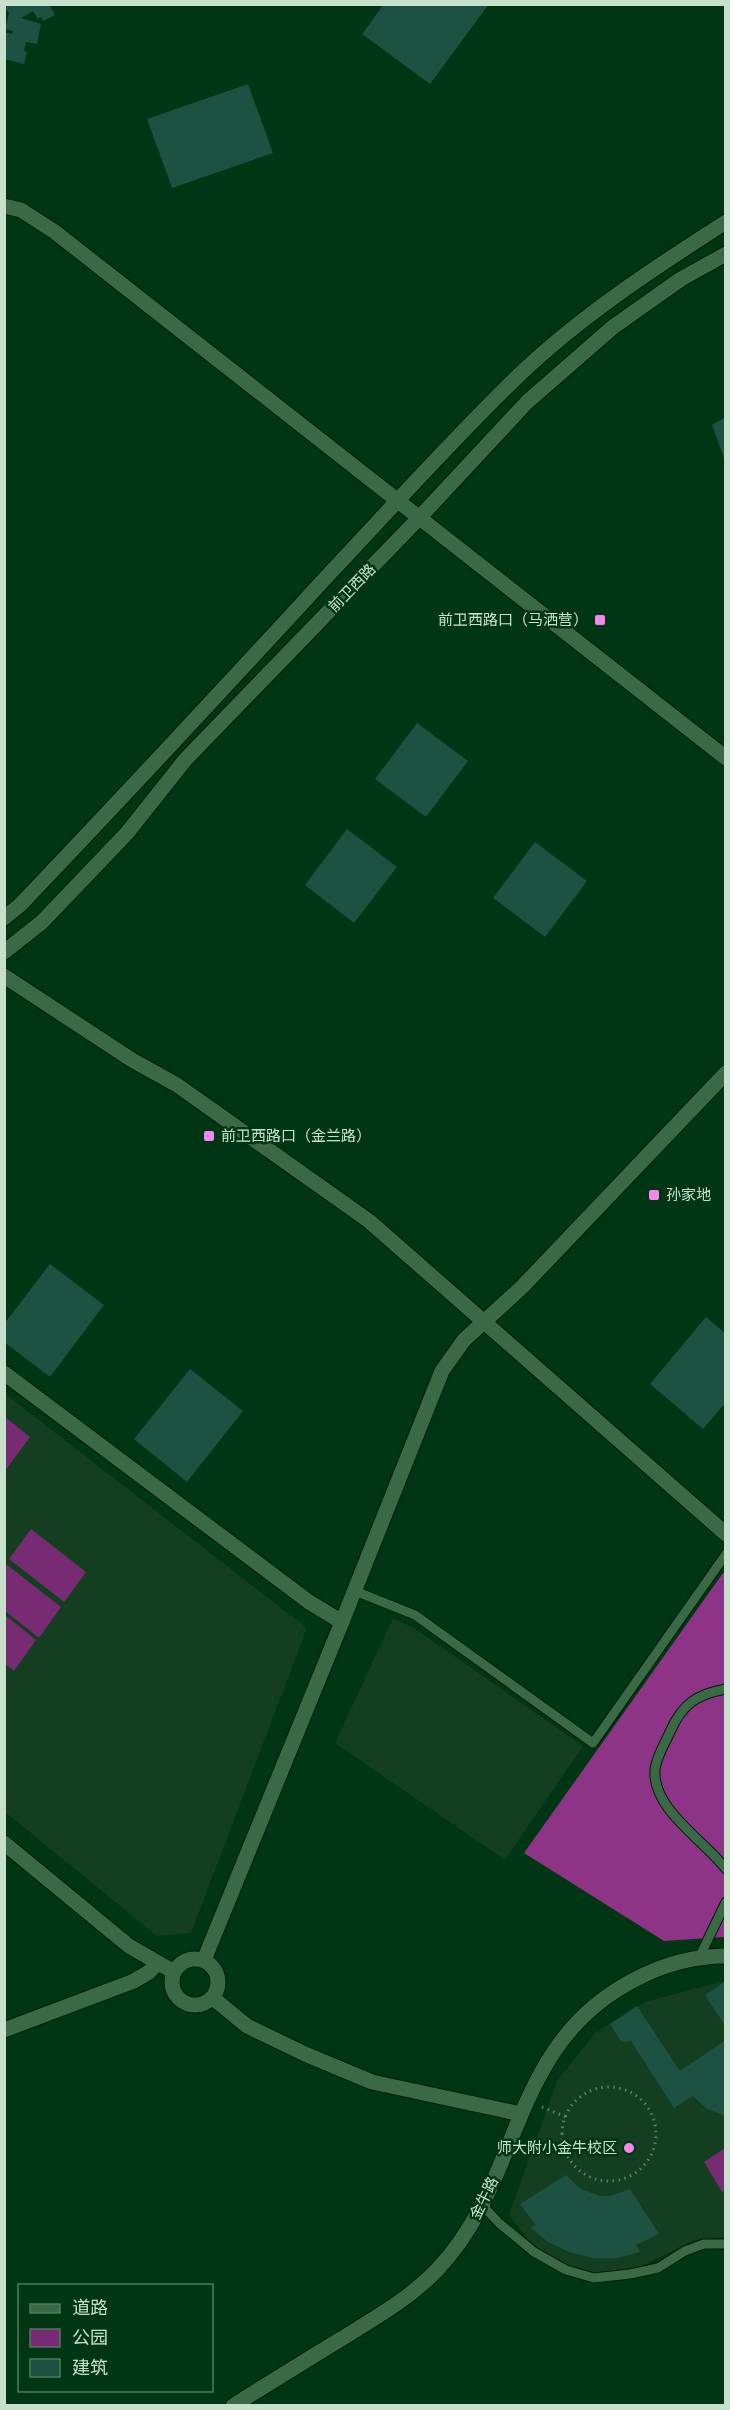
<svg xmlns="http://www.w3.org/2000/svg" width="730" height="2410" font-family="Montserrat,'Noto Sans SC',sans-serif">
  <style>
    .built { fill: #133e20 }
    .green { fill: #772b72 }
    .forest { fill: #8d3487 }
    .building { fill: #1d5242 }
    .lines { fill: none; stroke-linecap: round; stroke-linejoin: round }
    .lane-casing { stroke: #021a08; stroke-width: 11 }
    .street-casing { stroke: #021a08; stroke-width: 17 }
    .secondary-casing { stroke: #021a08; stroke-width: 17 }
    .path { stroke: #598266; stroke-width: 3; stroke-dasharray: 1.5 4.5; stroke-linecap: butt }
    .lane { stroke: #3a6a45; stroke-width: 9 }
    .street { stroke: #3a6a45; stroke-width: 15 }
    .secondary { stroke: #3a6a45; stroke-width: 15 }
    .poi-dot { fill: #f688ed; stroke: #013615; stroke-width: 2 }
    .labels { text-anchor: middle; stroke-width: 5; stroke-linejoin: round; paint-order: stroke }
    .street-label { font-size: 15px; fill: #c7e0cb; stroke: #013615 }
    .poi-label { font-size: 15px; fill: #c7e0cb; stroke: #013615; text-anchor: end }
  </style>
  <rect width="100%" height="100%" fill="#013615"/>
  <!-- built -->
  <path class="built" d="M 4,1393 L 307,1628 L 191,1933 L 157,1936 L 5,1812 Z
    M 393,1618 L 414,1628 L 583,1746 L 505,1860 L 335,1743 Z
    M 719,1982 L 725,1982 L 725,2237 L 694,2240 L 634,2270 L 594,2275 L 567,2267 L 536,2249 L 509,2215 L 557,2081 L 596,2032 L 646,2002 Z"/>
  <!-- green -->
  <path class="green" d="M 5,1417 L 30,1437 L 5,1471 L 4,1471 Z
    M 31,1529 L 86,1572 L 64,1602 L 9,1559 Z
    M 6,1564 L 61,1607 L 39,1638 L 5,1611 Z
    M 5,1615 L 36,1640 L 14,1671 L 5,1664 Z
    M 725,2148 L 725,2190 L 722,2192 L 704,2162 Z"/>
  <!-- forest -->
  <path class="forest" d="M 723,1573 L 726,1575 L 725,1937 L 664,1941 L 524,1853 Z"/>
  <!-- building -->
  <path class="building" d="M 5,4 L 49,4 L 55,15 L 43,21 L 41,17 L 38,19 L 33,11 L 21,18 L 41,24 L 37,44 L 26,42 L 24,51 L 27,52 L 24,64 L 4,59 L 4,32 L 12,34 L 13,31 L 5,29 L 9,13 L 5,9 Z
    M 384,4 L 489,4 L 430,84 L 362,34 Z
    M 248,84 L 273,153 L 172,188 L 147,119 Z
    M 726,417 L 726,461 L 725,461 L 712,425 Z
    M 417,723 L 468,761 L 426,817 L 375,779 Z
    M 347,829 L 397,867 L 354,923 L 305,885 Z
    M 535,842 L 587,881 L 545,937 L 493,898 Z
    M 50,1264 L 104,1305 L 50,1377 L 4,1342 L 4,1324 Z
    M 706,1317 L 726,1334 L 726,1402 L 703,1429 L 650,1384 Z
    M 190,1369 L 243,1411 L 187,1482 L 134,1439 Z
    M 726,1981 L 726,2027 L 705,1995 Z
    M 637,2006 L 680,2071 L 726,2040 L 726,2116 L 707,2109 L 693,2096 L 674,2108 L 631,2041 L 624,2042 L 620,2040 L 610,2024 Z
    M 566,2175 L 581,2189 L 600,2196 L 610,2196 L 630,2189 L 659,2234 L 636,2245 L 640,2252 L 617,2258 L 593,2258 L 569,2252 L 548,2242 L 531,2228 L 536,2225 L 520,2204 Z"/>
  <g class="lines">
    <defs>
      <path id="lane" d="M 355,1591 L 415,1615 L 593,1743 L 726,1554
        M 726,1689 C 697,1694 682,1704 670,1732 C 665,1743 656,1758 655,1770 C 652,1809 704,1840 726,1869
        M 699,1958 L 726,1902
        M 483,2206 L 499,2223 L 534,2252 L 566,2270 L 594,2278 L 630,2274 L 658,2268 L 685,2251 L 704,2244 L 726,2244"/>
      <path id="street" d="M 4,206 L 21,210 L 55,232 L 398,501
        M 4,1373 L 309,1602 L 342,1622
        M 4,1843 L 129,1946 L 174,1972
        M172 1982a23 23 0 1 1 46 0a23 23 0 1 1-46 0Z
        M 213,1998 L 247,2026 L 305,2054 L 372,2082 L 521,2114
        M 4,2030 L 134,1981 L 149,1972 L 158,1963
        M 233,2406 C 269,2383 305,2361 341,2339 C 375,2318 409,2299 437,2270 C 524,2179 508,2045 634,1980 C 662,1965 694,1956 726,1956"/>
      <path id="secondary" d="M 398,501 L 726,758
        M 4,918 L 20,905 C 125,795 228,684 331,572 C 393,506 454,438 519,375 C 581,316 654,268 726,222
        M 4,952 L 42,922 L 127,833 L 185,760 L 420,517 L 527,402 L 613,327 L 681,279 L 726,254
        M 4,976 L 132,1060 L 177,1085 L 369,1221 L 726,1534
        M 204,1960 L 342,1622 L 442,1371 L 464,1340 L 522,1287 L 726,1073"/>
    </defs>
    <!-- lane casing -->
    <use href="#lane" class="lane-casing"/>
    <!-- street casing -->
    <use href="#street" class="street-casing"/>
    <!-- secondary casing -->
    <use href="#secondary" class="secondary-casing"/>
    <!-- path -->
    <path class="path" d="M562 2134a47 47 0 1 1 94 0a47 47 0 1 1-94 0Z
      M 542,2107 L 566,2117"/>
    <!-- lane -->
    <use href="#lane" class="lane"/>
    <!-- street -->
    <use href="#street" class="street"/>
    <!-- secondary -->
    <use href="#secondary" class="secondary"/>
  </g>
  <!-- markers -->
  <g class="poi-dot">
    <rect x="594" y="614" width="12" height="12" rx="3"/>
    <rect x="203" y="1130" width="12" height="12" rx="3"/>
    <rect x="648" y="1189" width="12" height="12" rx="3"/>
    <circle cx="629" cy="2148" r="6"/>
  </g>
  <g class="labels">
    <!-- street labels -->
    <g class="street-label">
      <text transform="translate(352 588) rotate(-46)" y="5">前卫西路</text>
      <text transform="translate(484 2198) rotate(-64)" y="5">金牛路</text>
    </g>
    <!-- poi labels -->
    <g class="poi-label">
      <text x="588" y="625">前卫西路口（马洒营）</text>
      <text x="221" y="1141" text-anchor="start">前卫西路口（金兰路）</text>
      <text x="666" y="1200" text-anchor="start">孙家地</text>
      <text x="617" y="2153">师大附小金牛校区</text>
    </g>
  </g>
  <!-- border -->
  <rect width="730" height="2410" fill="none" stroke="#c7e0cb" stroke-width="12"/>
  <!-- legend -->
  <rect x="18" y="2284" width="195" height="108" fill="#013615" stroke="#507a5e" stroke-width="1.5"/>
  <rect x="30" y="2304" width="30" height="9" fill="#3a6a45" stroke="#507a5e" stroke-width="1.5"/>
  <text x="72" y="2314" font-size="18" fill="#c7e0cb">道路</text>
  <rect x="30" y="2329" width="30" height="18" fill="#772b72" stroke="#507a5e" stroke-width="1.5"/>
  <text x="72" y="2344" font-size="18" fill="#c7e0cb">公园</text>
  <rect x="30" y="2359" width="30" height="18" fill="#1d5242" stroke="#507a5e" stroke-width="1.5"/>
  <text x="72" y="2374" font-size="18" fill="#c7e0cb">建筑</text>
</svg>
